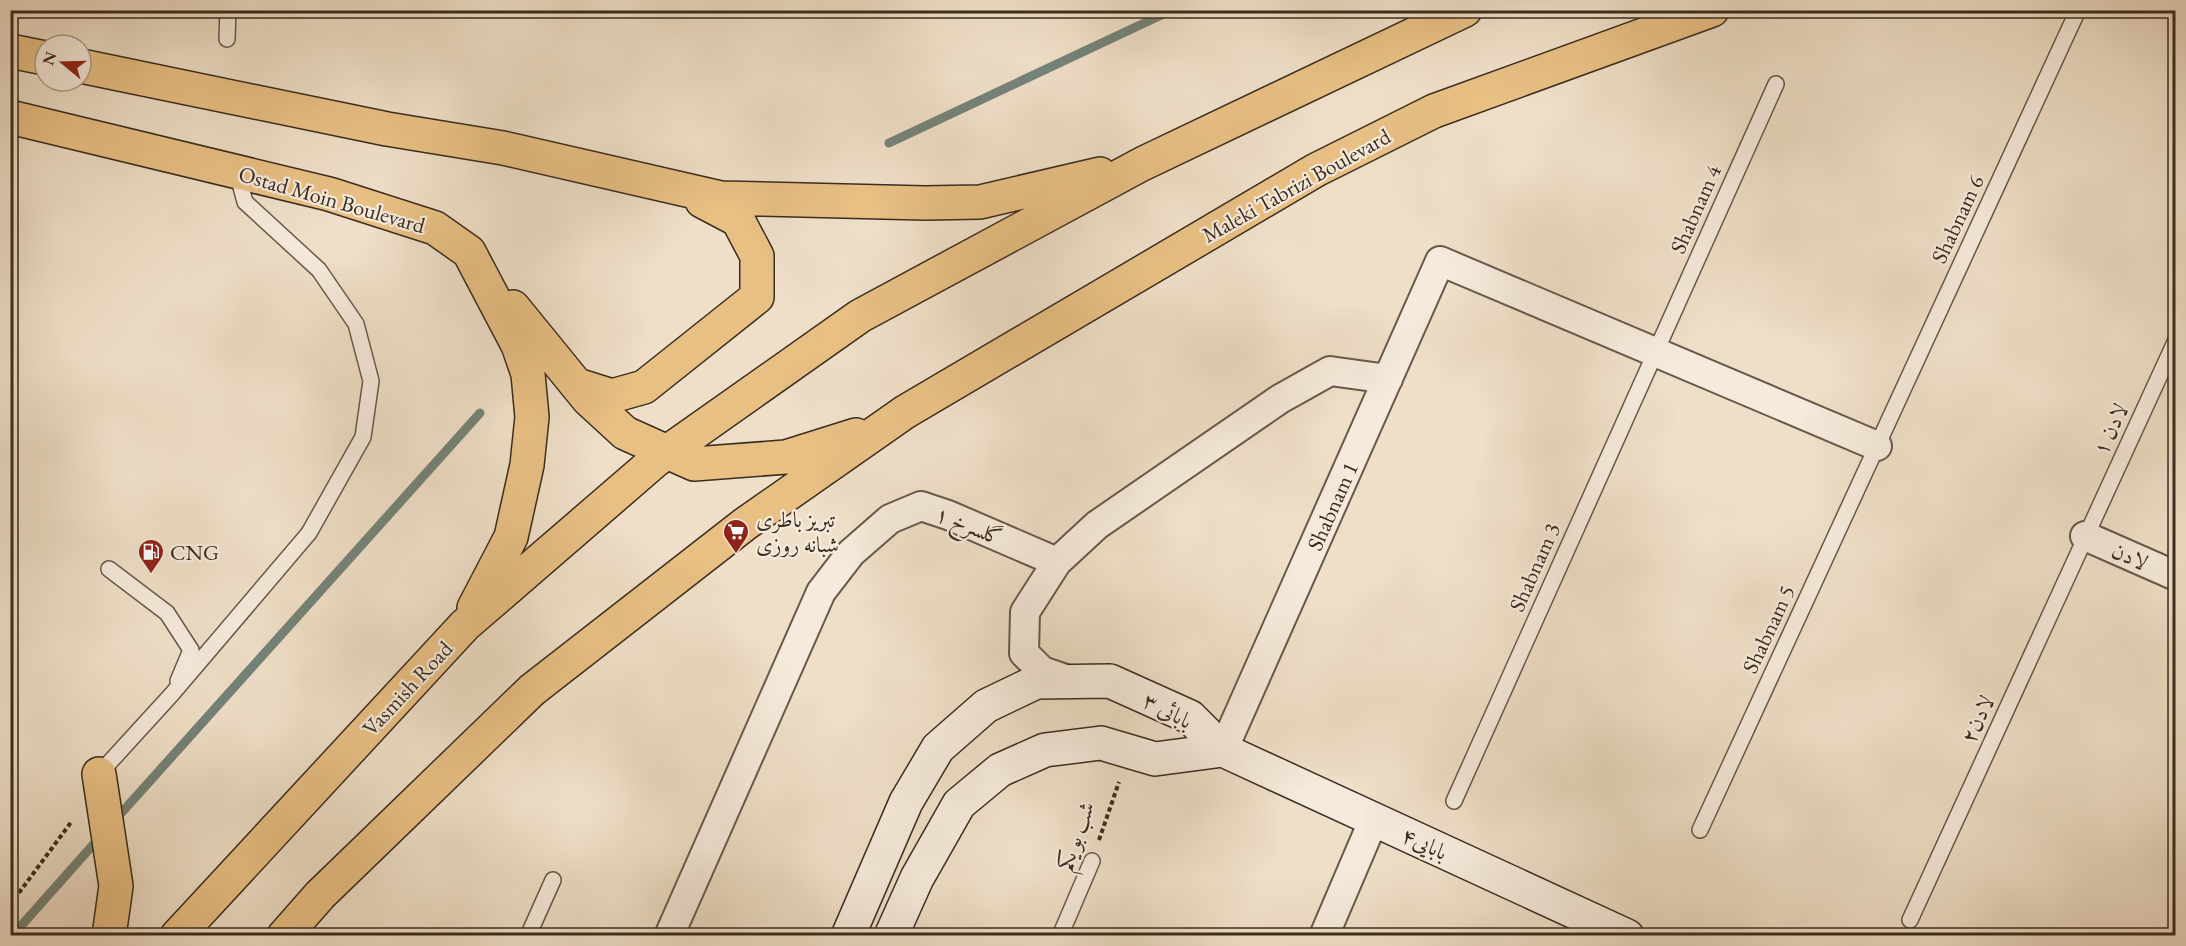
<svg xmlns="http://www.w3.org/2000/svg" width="2186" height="946" font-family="'EB Garamond',Amiri,serif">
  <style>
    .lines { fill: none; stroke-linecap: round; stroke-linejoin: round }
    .stream { stroke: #748378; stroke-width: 9 }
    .service-casing { stroke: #675949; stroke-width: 18 }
    .minor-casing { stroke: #675949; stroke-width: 32 }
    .secondary-casing { stroke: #3a2c1f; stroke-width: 36 }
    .primary-casing { stroke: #3a2c1f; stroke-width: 36 }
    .path { stroke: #3a2c1f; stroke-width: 4; stroke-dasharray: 4.5 3; stroke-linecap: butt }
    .service { stroke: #f5eadb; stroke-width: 15 }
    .minor { stroke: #f5eadb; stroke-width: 28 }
    .secondary { stroke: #f5eadb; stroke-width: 33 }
    .primary { stroke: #e8c084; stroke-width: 33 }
    .labels { text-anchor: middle; stroke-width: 4.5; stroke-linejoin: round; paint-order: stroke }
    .street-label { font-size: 22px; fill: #3a2c1f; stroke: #f5eadb }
    .poi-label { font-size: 22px; fill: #3a2c1f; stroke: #f5eadb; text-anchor: start }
  </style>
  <rect width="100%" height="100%" fill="#efdfc8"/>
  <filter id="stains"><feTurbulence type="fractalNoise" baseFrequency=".00333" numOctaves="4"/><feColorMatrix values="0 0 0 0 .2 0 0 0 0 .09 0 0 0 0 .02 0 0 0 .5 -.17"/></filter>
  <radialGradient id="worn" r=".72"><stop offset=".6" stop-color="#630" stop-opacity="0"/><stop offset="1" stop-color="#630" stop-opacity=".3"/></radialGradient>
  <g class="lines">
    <!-- stream -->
    <path class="stream" d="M 889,143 L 1172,10
      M 115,820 L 480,413
      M 12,936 L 100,837"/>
    <defs>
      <path id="service" d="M 227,39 L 228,10
        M 109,569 L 167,613 L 191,650 L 178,681
        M 99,774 L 172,694 L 309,533 L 363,437 L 371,381 L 356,324 L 319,270 L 245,202 L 237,172
        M 1454,801 L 1776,84
        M 1700,830 L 2078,10
        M 1910,920 L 2176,340
        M 528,936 L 553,880
        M 1060,936 L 1092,861"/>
      <path id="minor" d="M 2085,536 L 2176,576
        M 1057,562 L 1025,612 L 1024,653 L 1042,671 L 1071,681
        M 1223,750 L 1440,261 L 1877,446
        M 669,936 L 821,592 L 851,553 L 890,519 L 921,506 L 948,515 L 1057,562 L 1097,525 L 1280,399 L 1330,371 L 1388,379
        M 1324,936 L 1374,819"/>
      <path id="secondary" d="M 848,936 L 906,802 L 938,748 L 986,706 L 1036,682 L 1110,681 L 1190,717 L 1223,750 L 1627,936
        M 891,936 L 917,878 L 959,804 L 1000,770 L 1045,750 L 1101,743 L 1155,759 L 1223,750"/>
      <path id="primary" d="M 10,51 L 45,58
        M 81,66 L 387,129 L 503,148 L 721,198 L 925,203 L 980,202 L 1100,174
        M 10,117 L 329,194 L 435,228 L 469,252 L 518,345 L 528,374 L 532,417 L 527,465 L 511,537 L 474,608
        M 513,307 L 588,399 L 625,433 L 694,464 L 786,457 L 856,435
        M 577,385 L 612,396 L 644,387 L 757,297 L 757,256 L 738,220 L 702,201
        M 99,774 L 116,886 L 109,936
        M 177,936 L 465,625 L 656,460 L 860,316 L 1142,164 L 1465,10
        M 284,936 L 320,895 L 532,690 L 745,524 L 905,412 L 1316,170 L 1434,111 L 1712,10"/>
    </defs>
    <!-- service casing -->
    <use href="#service" class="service-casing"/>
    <!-- minor casing -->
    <use href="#minor" class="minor-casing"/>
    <!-- secondary casing -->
    <use href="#secondary" class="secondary-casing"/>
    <!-- primary casing -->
    <use href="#primary" class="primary-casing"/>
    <!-- path -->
    <path class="path" d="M 1099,840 L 1119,782
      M 10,905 L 72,821"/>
    <!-- service -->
    <use href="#service" class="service"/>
    <!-- minor -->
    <use href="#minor" class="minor"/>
    <!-- secondary -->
    <use href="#secondary" class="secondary"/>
    <!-- primary -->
    <use href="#primary" class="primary"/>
  </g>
  <!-- icons -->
  <defs>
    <symbol id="supermarket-pin" viewBox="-11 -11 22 30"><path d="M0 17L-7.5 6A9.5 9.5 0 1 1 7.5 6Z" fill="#8f2418" stroke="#f5eadb"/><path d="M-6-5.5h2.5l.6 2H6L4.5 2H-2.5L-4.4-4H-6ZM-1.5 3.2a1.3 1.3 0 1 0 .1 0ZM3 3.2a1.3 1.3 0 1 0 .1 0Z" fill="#fff"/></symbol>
    <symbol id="fuel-pin" viewBox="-11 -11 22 30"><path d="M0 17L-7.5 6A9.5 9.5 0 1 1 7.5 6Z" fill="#8f2418" stroke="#f5eadb"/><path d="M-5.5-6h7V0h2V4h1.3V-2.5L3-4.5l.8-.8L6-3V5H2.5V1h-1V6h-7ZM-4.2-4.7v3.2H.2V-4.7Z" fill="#fff"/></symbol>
  </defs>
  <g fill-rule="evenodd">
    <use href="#supermarket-pin" x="721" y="517" width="30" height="40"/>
    <use href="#fuel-pin" x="136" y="537" width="30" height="40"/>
  </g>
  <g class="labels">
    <!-- street labels -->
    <g class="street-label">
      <text transform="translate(1296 185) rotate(-29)" y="8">Maleki Tabrizi Boulevard</text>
      <text transform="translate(332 199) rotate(16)" y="8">Ostad Moin Boulevard</text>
      <text transform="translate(1695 209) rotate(-66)" y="8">Shabnam 4</text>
      <text transform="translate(1957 219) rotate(-65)" y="8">Shabnam 6</text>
      <text transform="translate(2110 429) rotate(-65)" y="8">لادن ۱</text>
      <text transform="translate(1332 506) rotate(-66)" y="8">Shabnam 1</text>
      <text transform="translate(969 525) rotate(22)" y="8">گلسرخ ۱</text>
      <text transform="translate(2130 556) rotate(24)" y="8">لادن</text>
      <text transform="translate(1534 567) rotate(-66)" y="8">Shabnam 3</text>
      <text transform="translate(1768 629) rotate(-65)" y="8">Shabnam 5</text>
      <text transform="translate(407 688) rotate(-47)" y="8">Vasmish Road</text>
      <text transform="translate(1168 710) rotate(28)" y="8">بابائی ۳</text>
      <text transform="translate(1977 719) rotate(-65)" y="8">لادن۲</text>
      <text transform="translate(1075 836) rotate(-70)" y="8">شب بو یکم</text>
      <text transform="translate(1425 843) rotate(25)" y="8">بابایی۴</text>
    </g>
    <!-- poi labels -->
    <g class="poi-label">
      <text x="756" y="527">تبریز باطری<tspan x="756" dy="25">شبانه روزی</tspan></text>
      <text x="170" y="560">CNG</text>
    </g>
  </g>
  <!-- margin -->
  <rect width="2186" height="946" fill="none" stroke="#efdfc8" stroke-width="36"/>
  <rect x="12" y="12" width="2162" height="922" fill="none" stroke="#3a2c1f" stroke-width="3"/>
  <rect x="18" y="18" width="2150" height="910" fill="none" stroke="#3a2c1f" stroke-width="1.5"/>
  <!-- north arrow -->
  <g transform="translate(63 63) rotate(289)"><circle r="28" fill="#f5eadb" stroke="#aa9e90" stroke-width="1.5"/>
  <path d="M0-4.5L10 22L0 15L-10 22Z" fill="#8f2418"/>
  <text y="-9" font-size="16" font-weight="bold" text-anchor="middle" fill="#3a2c1f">N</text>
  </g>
  <rect width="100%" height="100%" filter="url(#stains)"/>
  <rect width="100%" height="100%" fill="url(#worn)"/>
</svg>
